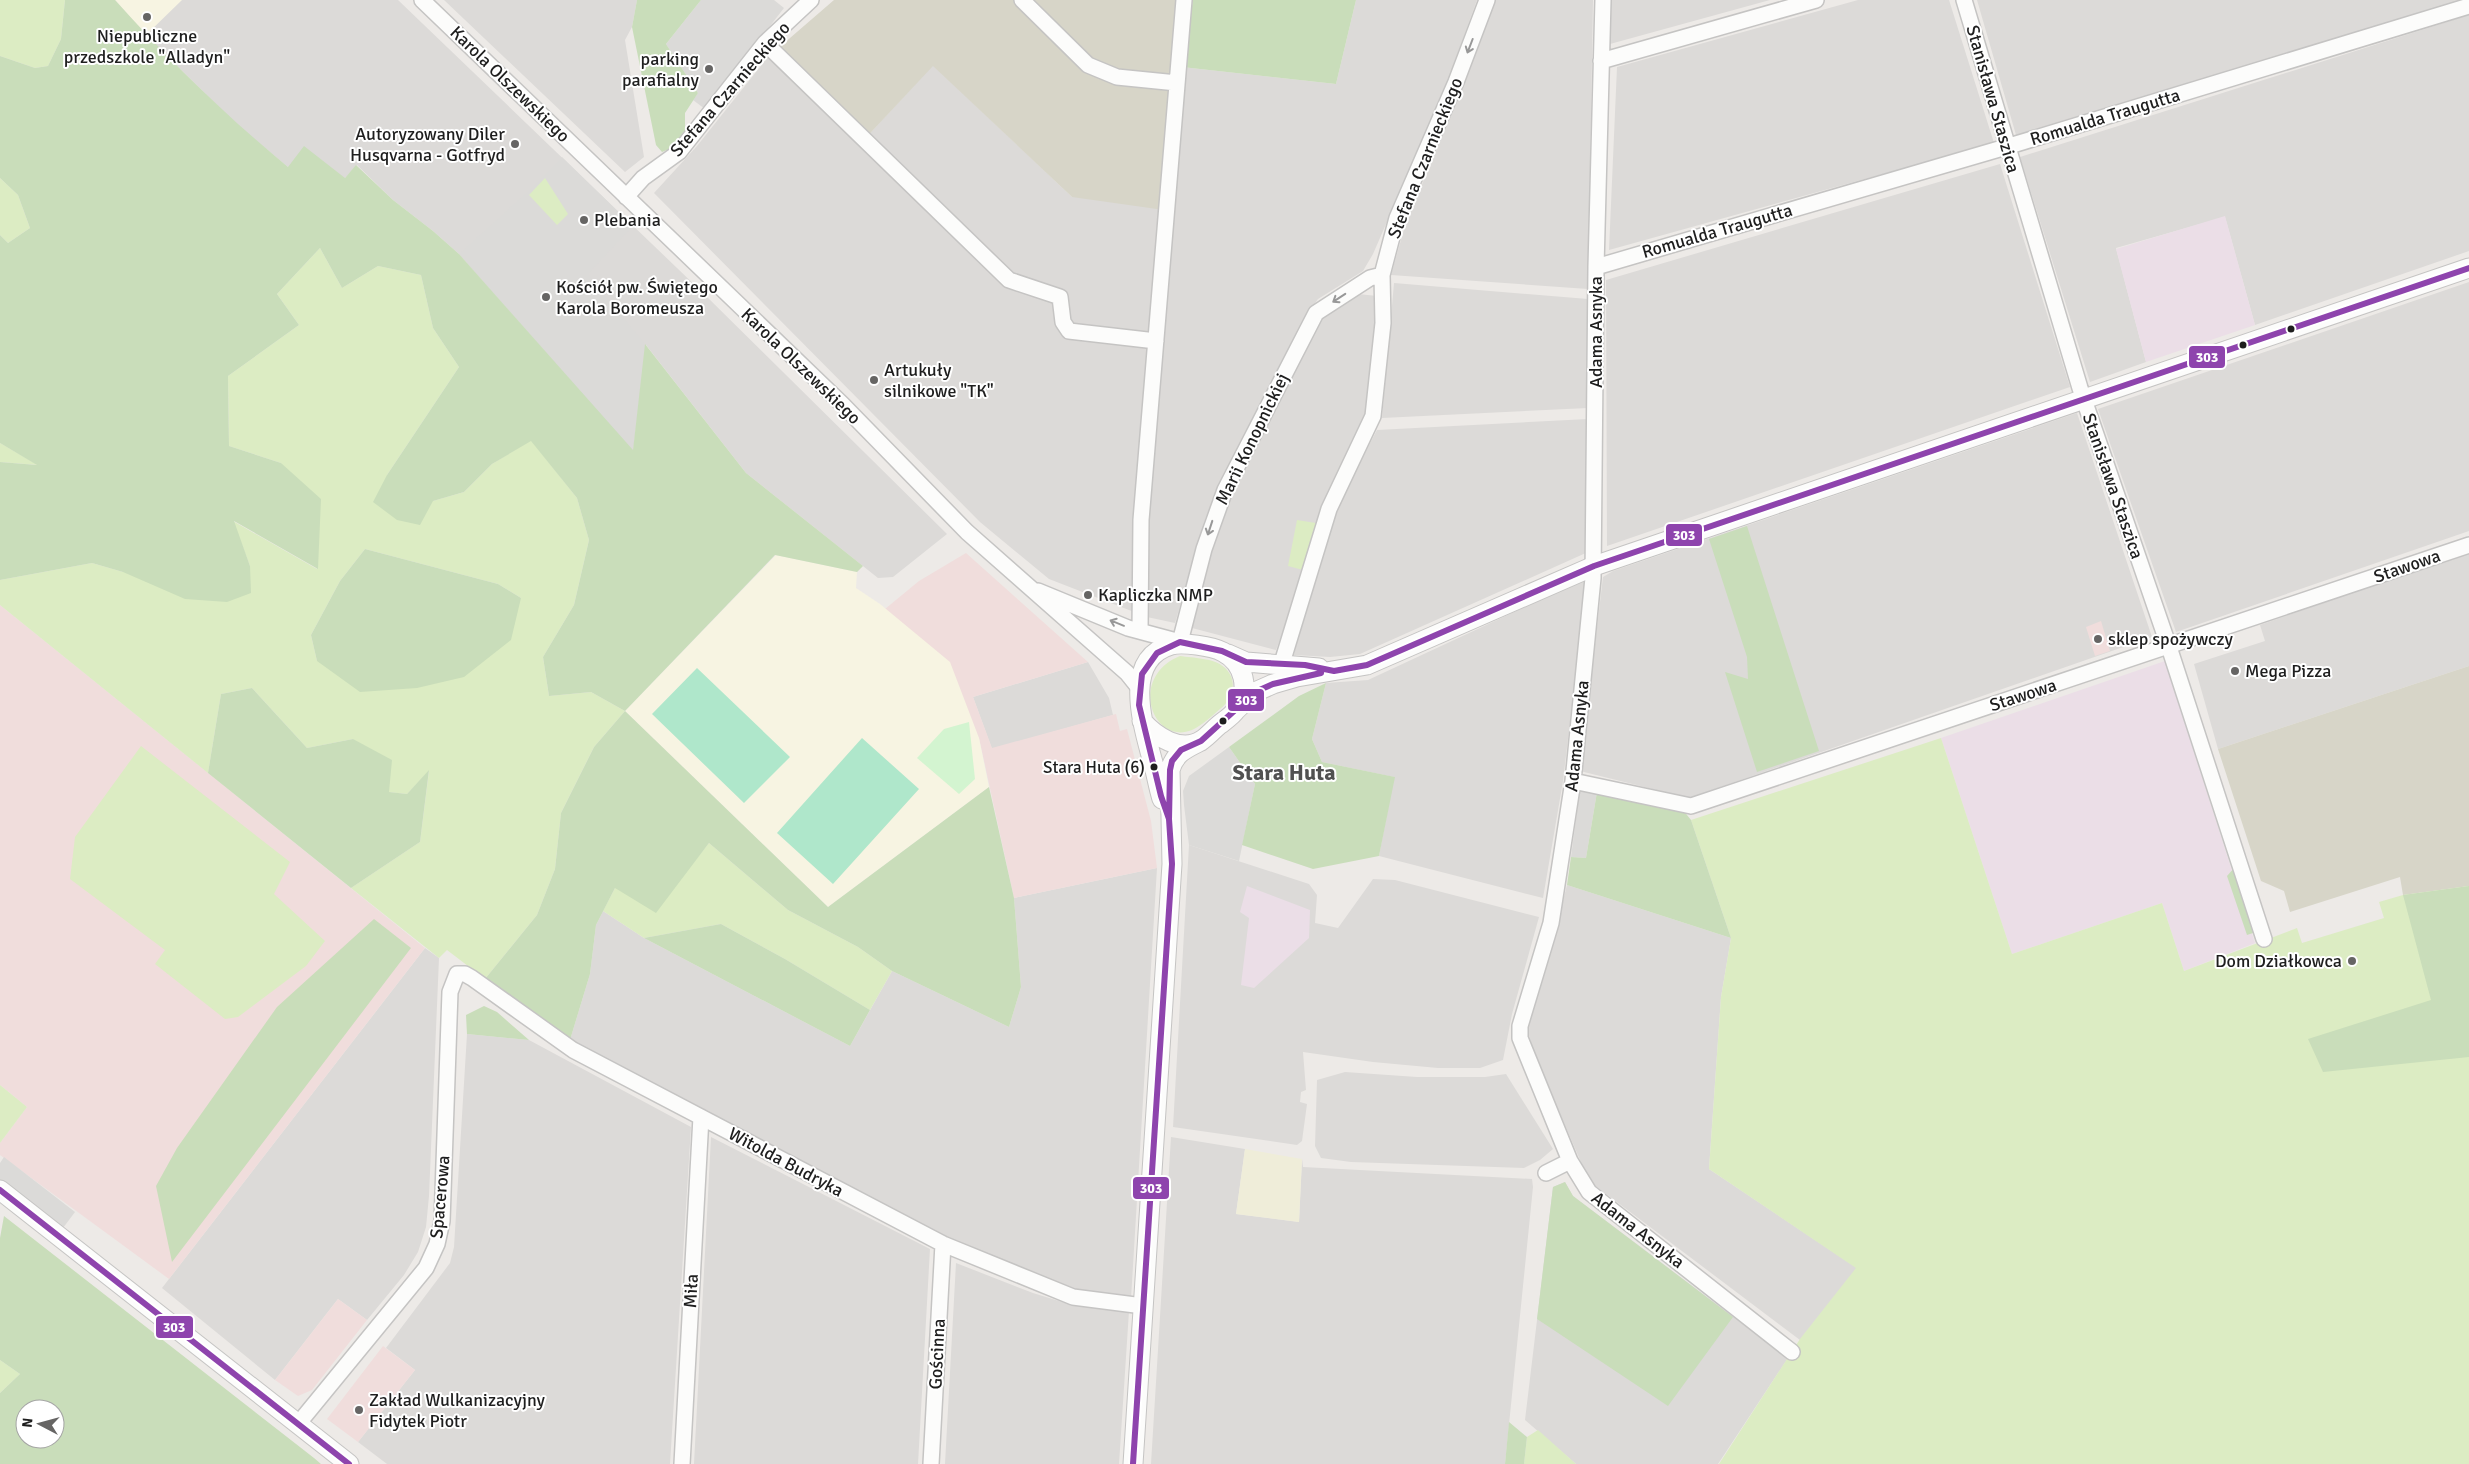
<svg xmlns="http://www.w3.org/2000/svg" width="2469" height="1464" font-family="Signika,sans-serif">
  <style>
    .residential { fill: #dcdad8 }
    .commercial { fill: #f0dddc }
    .industrial { fill: #ebdee7 }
    .education { fill: #f7f4e2 }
    .religious { fill: #dbdad8 }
    .construction { fill: #d7d5c8 }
    .farmland { fill: #efedd9 }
    .grass { fill: #dcecc3; fill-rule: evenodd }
    .forest { fill: #c9ddba; fill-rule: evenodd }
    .park { fill: #d3f4d0 }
    .pitch { fill: #afe7cb }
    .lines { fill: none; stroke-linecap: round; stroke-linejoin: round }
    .minor-casing { stroke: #c5c4c3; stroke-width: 18 }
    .tertiary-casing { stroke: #c5c4c3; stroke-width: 21 }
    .minor { stroke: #fcfcfb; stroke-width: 15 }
    .tertiary { stroke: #fcfcfb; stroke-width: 19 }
    .bus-1-casing { stroke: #fff; stroke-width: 10 }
    .bus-1 { stroke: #8e44ad; stroke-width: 6 }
    .oneway { stroke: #989898 }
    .poi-dot { fill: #666564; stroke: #fff; stroke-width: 2 }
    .bus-dot { fill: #1e1e1e; stroke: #fff; stroke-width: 2 }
    .labels { text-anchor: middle; stroke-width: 4; stroke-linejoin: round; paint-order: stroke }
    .bus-label { font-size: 17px; fill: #1e1e1e; stroke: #fff; text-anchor: end }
    .poi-label { font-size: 18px; fill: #1e1e1e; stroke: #fff; text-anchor: start }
    .street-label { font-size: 18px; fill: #1e1e1e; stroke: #fff }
    .district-label { font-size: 22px; font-weight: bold; fill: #515151; stroke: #fff }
    .line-badge { stroke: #fff; stroke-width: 2 }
    .badge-label { font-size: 14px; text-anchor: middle; font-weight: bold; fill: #fff }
  </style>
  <rect width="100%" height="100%" fill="#edeae7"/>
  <!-- residential -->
  <path class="residential" d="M 115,0 L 398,0 L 702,292 L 947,534 L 893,577 L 878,578 L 746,473 L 646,345 L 633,451 L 459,254 L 433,231 L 393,200 L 357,165 L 345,178 L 288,167 L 235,123 L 146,35 Z
    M 444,0 L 637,0 L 632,27 L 625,40 L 644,157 L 625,172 Z
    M 1356,0 L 1477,0 L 1445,88 L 1373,254 L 1363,271 L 1318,299 L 1308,313 L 1206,517 L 1175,623 L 1147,617 L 1049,579 L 980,522 L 654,193 L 697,146 L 768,57 L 861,143 L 933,65 L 1072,197 L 1182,67 L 1336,84 Z
    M 1494,0 L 1593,0 L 1588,289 L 1391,275 L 1405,226 L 1482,38 Z
    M 1611,0 L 1770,0 L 1610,44 Z
    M 1858,0 L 1949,0 L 1994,143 L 1609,250 L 1617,67 Z
    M 1977,0 L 2469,0 L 2469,1 L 2016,135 Z
    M 2469,15 L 2469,251 L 2255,325 L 2225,217 L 2116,248 L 2146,362 L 2090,382 L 2020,157 Z
    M 2000,164 L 2070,387 L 1607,546 L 1606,280 Z
    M 2469,282 L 2469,531 L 2176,632 L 2098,409 Z
    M 1394,283 L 1588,299 L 1588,408 L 1382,418 Z
    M 1358,294 L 1377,296 L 1377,325 L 1368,406 L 1276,650 L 1192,628 L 1222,511 L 1318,316 Z
    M 2077,413 L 2152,637 L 1689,798 L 1580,771 L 1603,577 L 1613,571 Z
    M 1588,419 L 1588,552 L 1360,654 L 1330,657 L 1294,655 L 1311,583 L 1335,509 L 1377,430 Z
    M 2469,552 L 2469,666 L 2218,749 L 2194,664 L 2265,641 L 2260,625 Z
    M 1587,578 L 1563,781 L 1543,898 L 1379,856 L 1394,777 L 1322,762 L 1312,739 L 1326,683 L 1368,680 Z
    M 1088,662 L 1109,698 L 1113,715 L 992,749 L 973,697 Z
    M 1189,845 L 1309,884 L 1317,895 L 1315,923 L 1338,928 L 1373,879 L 1395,880 L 1539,917 L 1512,1014 L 1503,1060 L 1480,1068 L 1438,1068 L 1373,1062 L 1303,1052 L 1306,1090 L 1301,1092 L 1300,1102 L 1307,1104 L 1302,1141 L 1297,1145 L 1173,1127 Z
    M 1157,868 L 1131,1299 L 1067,1289 L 960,1244 L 570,1040 L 590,974 L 596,925 L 603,911 L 644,938 L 850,1046 L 892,971 L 1009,1027 L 1021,987 L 1014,898 Z
    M 1567,885 L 1731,938 L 1721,997 L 1709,1169 L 1857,1268 L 1800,1340 L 1589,1181 L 1535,1055 L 1527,1029 L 1545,972 Z
    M 425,948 L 439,958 L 429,1196 L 426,1227 L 418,1252 L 404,1275 L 367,1320 L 338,1299 L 275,1380 L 162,1288 Z
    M 467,1034 L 529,1040 L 691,1127 L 670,1464 L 387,1464 L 358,1442 L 415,1370 L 386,1348 L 450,1263 L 454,1247 Z
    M 1345,1072 L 1417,1077 L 1485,1077 L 1506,1074 L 1553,1149 L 1540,1160 L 1524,1168 L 1351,1162 L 1321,1158 L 1315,1146 L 1317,1080 Z
    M 711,1137 L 930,1249 L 918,1464 L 694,1464 Z
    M 1171,1137 L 1245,1149 L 1236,1214 L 1299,1222 L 1302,1159 L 1303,1167 L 1532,1179 L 1533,1187 L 1505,1464 L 1151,1464 Z
    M 1565,1182 L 1573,1196 L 1788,1358 L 1718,1464 L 1576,1464 L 1525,1420 L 1553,1187 Z
    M 956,1263 L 1033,1293 L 1072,1305 L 1129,1311 L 1119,1464 L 945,1464 Z"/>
  <!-- commercial -->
  <path class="commercial" d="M 966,553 L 1088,662 L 973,697 L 992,748 L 1116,714 L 1120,731 L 1127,729 L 1151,821 L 1157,868 L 1014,898 L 979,738 L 885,609 L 919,581 Z
    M 0,605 L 425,948 L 169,1279 L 0,1155 L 0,1143 L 27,1107 L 0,1085 Z
    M 2101,621 L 2110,651 L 2095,656 L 2086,627 Z
    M 338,1299 L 367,1320 L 312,1390 L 298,1396 L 275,1380 Z
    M 383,1346 L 415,1370 L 358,1442 L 327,1419 Z"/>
  <!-- industrial -->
  <path class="industrial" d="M 2225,216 L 2255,325 L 2146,362 L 2116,249 Z
    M 2165,661 L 2255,943 L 2184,971 L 2162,903 L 2012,954 L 1941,738 Z
    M 1247,886 L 1310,910 L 1309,938 L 1254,988 L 1241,985 L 1249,918 L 1240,912 Z"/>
  <!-- education -->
  <path class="education" d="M 115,0 L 182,0 L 146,35 Z
    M 776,555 L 857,572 L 856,588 L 880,604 L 950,662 L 979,738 L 989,787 L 828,907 L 625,711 Z"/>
  <!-- religious -->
  <path class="religious" d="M 701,0 L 774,0 L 784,8 L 705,109 L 693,100 L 698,93 L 666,44 Z
    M 562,157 L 633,226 L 588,274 L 645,344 L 633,451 L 459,254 L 525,194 Z
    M 1229,747 L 1255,784 L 1239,861 L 1189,845 L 1184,805 L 1183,791 L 1189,776 Z
    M 1580,789 L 1597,792 L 1586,858 L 1571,857 Z
    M 4,1157 L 75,1212 L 63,1228 L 0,1180 L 0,1163 Z"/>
  <!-- construction -->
  <path class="construction" d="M 834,0 L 1193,0 L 1182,67 L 1171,211 L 1072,197 L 933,66 L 861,143 L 768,57 Z
    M 2469,666 L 2469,886 L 2403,895 L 2400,877 L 2290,912 L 2284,891 L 2261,881 L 2218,749 Z"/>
  <!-- farmland -->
  <path class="farmland" d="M 1245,1149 L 1302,1159 L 1299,1222 L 1236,1214 Z"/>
  <!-- grass -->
  <path class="grass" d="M 0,0 L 65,0 L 61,39 L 48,66 L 35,68 L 0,56 Z
    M 0,178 L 18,195 L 30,228 L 8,243 L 0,235 Z
    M 545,178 L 568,214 L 557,225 L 529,195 Z
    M 320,248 L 342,288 L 378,266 L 421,275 L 433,328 L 459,367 L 387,475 L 433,501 L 464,492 L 492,464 L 531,440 L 577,498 L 589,540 L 574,605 L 543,657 L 549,696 L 591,692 L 625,711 L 594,747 L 561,813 L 555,869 L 537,915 L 485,979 L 447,950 L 439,958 L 351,888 L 420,842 L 429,771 L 407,794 L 388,792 L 353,739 L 307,748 L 252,688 L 221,694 L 208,773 L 0,605 L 0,580 L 92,563 L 123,572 L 250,566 L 233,521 L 317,569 L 281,463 L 229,446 L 228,376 L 299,325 L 277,294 ZM 365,549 L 498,584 L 521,598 L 317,661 L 311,635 L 340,581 Z
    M 0,443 L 38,465 L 0,462 Z
    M 1297,520 L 1316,523 L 1303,570 L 1288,566 Z
    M 1180,656 C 1193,658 1214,658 1224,667 C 1239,680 1233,699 1220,709 C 1212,716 1201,726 1192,730 C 1152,746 1128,677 1180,656 Z
    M 1941,738 L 2012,954 L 2162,903 L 2184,971 L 2297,928 L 2302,943 L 2384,918 L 2379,902 L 2403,895 L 2469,886 L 2469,1464 L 1719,1464 L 1800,1339 L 1856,1268 L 1709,1169 L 1721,997 L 1731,938 L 1691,820 Z
    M 141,746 L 290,862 L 274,894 L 325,941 L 306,966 L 238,1017 L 225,1019 L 155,964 L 165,950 L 70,879 L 75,837 Z
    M 709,843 L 788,910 L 858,947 L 892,971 L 870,1010 L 785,959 L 721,924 L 644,938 L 603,911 L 615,888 L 693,863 Z
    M 0,1085 L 27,1107 L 0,1143 Z
    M 0,1360 L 20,1374 L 0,1393 Z
    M 1538,1430 L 1576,1464 L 1524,1464 L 1527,1437 Z"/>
  <!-- forest -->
  <path class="forest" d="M 65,0 L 115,0 C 169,60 226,116 288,167 L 304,146 L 345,178 L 356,165 L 393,200 L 433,231 L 459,254 L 633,450 L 645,344 L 746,473 L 863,566 L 857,572 L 775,555 L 625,711 L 828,907 L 989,787 L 1014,898 L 1021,987 L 1009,1027 L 892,971 L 858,947 L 788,910 L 709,843 L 656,913 L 615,888 L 596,925 L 590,974 L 570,1040 L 485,979 L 537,915 L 555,869 L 561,813 L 594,747 L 625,711 L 591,692 L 549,696 L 543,657 L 574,605 L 589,540 L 577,498 L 531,441 L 492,464 L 464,492 L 433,501 L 420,525 L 397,520 L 373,502 L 387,475 L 459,367 L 433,328 L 421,275 L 378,266 L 342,288 L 320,248 L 277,294 L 299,325 L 228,376 L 229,446 L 281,463 L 321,499 L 318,569 L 234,521 L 250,566 L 251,593 L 227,602 L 185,599 L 123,572 L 92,563 L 0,580 L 0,462 L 37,465 L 0,443 L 0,235 L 8,243 L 30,228 L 18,195 L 0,178 L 0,56 L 35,68 L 48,66 L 61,39 Z
    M 637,0 L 701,0 L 666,44 L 698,93 L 685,113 L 685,132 L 672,148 L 662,152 L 656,145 L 632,27 Z
    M 1193,0 L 1356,0 L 1336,84 L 1182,67 Z
    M 1747,526 L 1819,751 L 1757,772 L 1725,672 L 1748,679 L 1747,657 L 1709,539 Z
    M 365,549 L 498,584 L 521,598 L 511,640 L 464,677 L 417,688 L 360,692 L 317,661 L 311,635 L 340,581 Z
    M 1326,683 L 1312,739 L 1322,762 L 1395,777 L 1379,856 L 1313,869 L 1242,845 L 1255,784 L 1229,747 L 1299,696 Z
    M 252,688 L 307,748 L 353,739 L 392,760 L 389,792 L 407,794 L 429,770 L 420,842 L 351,888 L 208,773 L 221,694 Z
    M 1597,792 L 1683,810 L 1691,820 L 1731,938 L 1567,885 L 1571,857 L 1586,858 Z
    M 2235,867 L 2256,932 L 2247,935 L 2227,876 Z
    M 2469,886 L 2469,1057 L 2323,1072 L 2308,1039 L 2431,1000 L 2403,895 Z
    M 374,919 L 411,948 L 172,1262 L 156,1186 L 177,1148 L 277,1007 Z
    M 721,924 L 785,959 L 870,1010 L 850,1046 L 644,938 Z
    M 484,1006 L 497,1012 L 529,1040 L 467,1034 L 466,1015 Z
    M 1565,1182 L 1573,1196 L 1733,1317 L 1668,1406 L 1537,1319 L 1553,1187 Z
    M 4,1216 L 314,1458 L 321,1464 L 0,1464 L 0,1393 L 20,1374 L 0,1360 L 0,1238 ZM 25,1409 L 55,1409 L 55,1439 L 25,1439 Z
    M 1509,1422 L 1527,1437 L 1524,1464 L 1505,1464 Z"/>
  <!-- park -->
  <path class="park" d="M 969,722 L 975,779 L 959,794 L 917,758 L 944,729 Z"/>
  <!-- pitch -->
  <path class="pitch" d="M 697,668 L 790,757 L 744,803 L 652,714 Z
    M 862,738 L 919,789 L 833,884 L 777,833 Z"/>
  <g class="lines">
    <defs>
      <path id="minor" d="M 422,0 L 843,405 L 967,532 L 1127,673 L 1139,688
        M 1022,0 L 1088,65 L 1117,77 L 1177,83
        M 1603,0 L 1596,267 L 1593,578 L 1573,781 L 1551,923 L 1520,1026 L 1520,1038 L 1570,1161 L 1589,1192 L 1792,1352
        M 1964,0 L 2080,388 L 2169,647 L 2264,939
        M 765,43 L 1009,280 L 1060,297 L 1063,322 L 1069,331 L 1156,341
        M 1601,61 L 1816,0
        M 626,197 L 643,178 L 679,152 L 765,43 L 811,0
        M 1596,267 L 2006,147 L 2469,6
        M 1038,591 L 1128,628 L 1180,642 L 1204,549 L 1225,490 L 1316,313 L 1370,278 L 1382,275
        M 1140,631 L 1141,520 L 1184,0
        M 1282,663 L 1329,509 L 1373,416 L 1383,323 L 1382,275 L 1397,218 L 1456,82 L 1487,0
        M 1573,781 L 1691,806 L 2469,545
        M 1546,1173 L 1570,1161
        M 298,1424 L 426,1268 L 437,1244 L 442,1221 L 450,992 L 457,974 L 465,974 L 472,978 L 573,1050 L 943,1244 L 1073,1297 L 1143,1306
        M 682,1464 L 701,1117
        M 931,1464 L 943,1244"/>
      <path id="tertiary" d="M 1228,654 L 1246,662 L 1319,668
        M 1236,710 L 1255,692 L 1273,684 L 1297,677 L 1367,665 L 1594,566 L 2469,268
        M 1142,721 C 1155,736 1181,754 1202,740 C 1208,736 1213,730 1219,725 C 1224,721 1232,716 1236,710 C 1251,690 1244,663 1223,652 C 1212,646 1182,642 1171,645 C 1122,659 1143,725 1152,759 C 1156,772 1158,786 1162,799
        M 0,1190 L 349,1464
        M 1133,1464 L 1172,864 L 1170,770 C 1175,753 1185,749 1201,741"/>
    </defs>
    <!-- minor casing -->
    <use href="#minor" class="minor-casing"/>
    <!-- tertiary casing -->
    <use href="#tertiary" class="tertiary-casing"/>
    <!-- minor -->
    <use href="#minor" class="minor"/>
    <!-- tertiary -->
    <use href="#tertiary" class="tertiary"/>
    <defs>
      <path id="bus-1" d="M 1169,820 L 1170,770 L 1172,761 L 1181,750 L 1201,741 L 1255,692 L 1273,684 L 1321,673
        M 0,1190 L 349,1464
        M 1133,1464 L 1172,864 L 1169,819 L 1161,796 L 1139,705 L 1142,674 L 1157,653 L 1180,642 L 1222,651 L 1246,662 L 1305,665 L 1334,671 L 1367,665 L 1594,566 L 2469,268"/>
    </defs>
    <!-- bus-1 casing -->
    <use href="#bus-1" class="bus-1-casing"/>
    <!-- bus-1 -->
    <use href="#bus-1" class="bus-1"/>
  </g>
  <!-- one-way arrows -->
  <defs><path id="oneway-shaft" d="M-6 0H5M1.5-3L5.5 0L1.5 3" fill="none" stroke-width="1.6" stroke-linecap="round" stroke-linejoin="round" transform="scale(1.25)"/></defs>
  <g class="oneway">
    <use href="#oneway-shaft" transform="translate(1470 46) rotate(111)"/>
    <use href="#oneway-shaft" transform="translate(1339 298) rotate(147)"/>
    <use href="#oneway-shaft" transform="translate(1210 528) rotate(108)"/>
    <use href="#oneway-shaft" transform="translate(1117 623) rotate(-158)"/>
  </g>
  <!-- markers -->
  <g class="poi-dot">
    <circle cx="147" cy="17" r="5"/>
    <circle cx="709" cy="69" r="5"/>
    <circle cx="515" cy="144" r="5"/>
    <circle cx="584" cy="220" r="5"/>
    <circle cx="546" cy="297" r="5"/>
    <circle cx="874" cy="380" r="5"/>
    <circle cx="1088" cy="595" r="5"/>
    <circle cx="2098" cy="639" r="5"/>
    <circle cx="2235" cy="671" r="5"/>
    <circle cx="2352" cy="961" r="5"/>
    <circle cx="359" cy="1410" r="5"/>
  </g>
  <g class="bus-dot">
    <circle cx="2291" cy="329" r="4.5"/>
    <circle cx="2243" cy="345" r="4.5"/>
    <circle cx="1223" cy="721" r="4.5"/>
    <circle cx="1154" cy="767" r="4.5"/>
  </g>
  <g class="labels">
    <!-- bus labels -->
    <g class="bus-label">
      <text x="1145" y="773">Stara Huta (6)</text>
    </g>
    <!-- poi labels -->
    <g class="poi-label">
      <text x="147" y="42" text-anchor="middle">Niepubliczne<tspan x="147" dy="21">przedszkole "Alladyn"</tspan></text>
      <text x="699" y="65" text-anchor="end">parking<tspan x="699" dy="21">parafialny</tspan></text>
      <text x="505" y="140" text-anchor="end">Autoryzowany Diler<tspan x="505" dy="21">Husqvarna - Gotfryd</tspan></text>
      <text x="594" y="226">Plebania</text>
      <text x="556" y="293">Kościół pw. Świętego<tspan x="556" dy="21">Karola Boromeusza</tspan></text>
      <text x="884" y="376">Artukuły<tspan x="884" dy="21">silnikowe "TK"</tspan></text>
      <text x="1098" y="601">Kapliczka NMP</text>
      <text x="2108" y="645">sklep spożywczy</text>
      <text x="2245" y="677">Mega Pizza</text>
      <text x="2342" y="967" text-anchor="end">Dom Działkowca</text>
      <text x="369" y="1406">Zakład Wulkanizacyjny<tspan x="369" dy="21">Fidytek Piotr</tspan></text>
    </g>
    <!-- street labels -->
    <g class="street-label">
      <text transform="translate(510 84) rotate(44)" y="6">Karola Olszewskiego</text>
      <text transform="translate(730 89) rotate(-49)" y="6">Stefana Czarnieckiego</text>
      <text transform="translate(1993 99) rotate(74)" y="6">Stanisława Staszica</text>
      <text transform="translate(2105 117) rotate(-17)" y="6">Romualda Traugutta</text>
      <text transform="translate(1425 158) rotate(-68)" y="6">Stefana Czarnieckiego</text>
      <text transform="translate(1717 231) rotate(-16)" y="6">Romualda Traugutta</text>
      <text transform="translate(1596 332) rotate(-90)" y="6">Adama Asnyka</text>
      <text transform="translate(801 366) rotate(44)" y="6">Karola Olszewskiego</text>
      <text transform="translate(1252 439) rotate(-64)" y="6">Marii Konopnickiej</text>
      <text transform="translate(2113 486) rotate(71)" y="6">Stanisława Staszica</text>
      <text transform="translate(2407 566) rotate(-19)" y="6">Stawowa</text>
      <text transform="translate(2023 695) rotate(-18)" y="6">Stawowa</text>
      <text transform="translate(1577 736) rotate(-84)" y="6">Adama Asnyka</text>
      <text transform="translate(786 1162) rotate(28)" y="6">Witolda Budryka</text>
      <text transform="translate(440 1197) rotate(-85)" y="6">Spacerowa</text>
      <text transform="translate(1638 1230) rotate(38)" y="6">Adama Asnyka</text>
      <text transform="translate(691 1291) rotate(-87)" y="6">Miła</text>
      <text transform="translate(937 1354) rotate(-87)" y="6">Gościnna</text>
    </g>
    <!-- district labels -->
    <g class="district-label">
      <text x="1284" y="780">Stara Huta</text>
    </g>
  </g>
  <g class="line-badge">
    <rect x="2188" y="345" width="38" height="24" rx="5" fill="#8e44ad"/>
    <rect x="1665" y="523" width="38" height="24" rx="5" fill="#8e44ad"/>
    <rect x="1227" y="688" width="38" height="24" rx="5" fill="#8e44ad"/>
    <rect x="1132" y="1176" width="38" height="24" rx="5" fill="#8e44ad"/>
    <rect x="155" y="1315" width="39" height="24" rx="5" fill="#8e44ad"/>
  </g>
  <g class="badge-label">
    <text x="2207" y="362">303</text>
    <text x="1684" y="540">303</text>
    <text x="1246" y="705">303</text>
    <text x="1151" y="1193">303</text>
    <text x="174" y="1332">303</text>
  </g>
  <!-- north arrow -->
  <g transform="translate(40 1424) rotate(276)"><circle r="24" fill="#ffffff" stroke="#a5a5a5"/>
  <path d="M0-4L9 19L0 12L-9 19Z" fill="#666564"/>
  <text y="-8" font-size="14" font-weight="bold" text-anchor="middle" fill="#1e1e1e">N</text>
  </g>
</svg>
